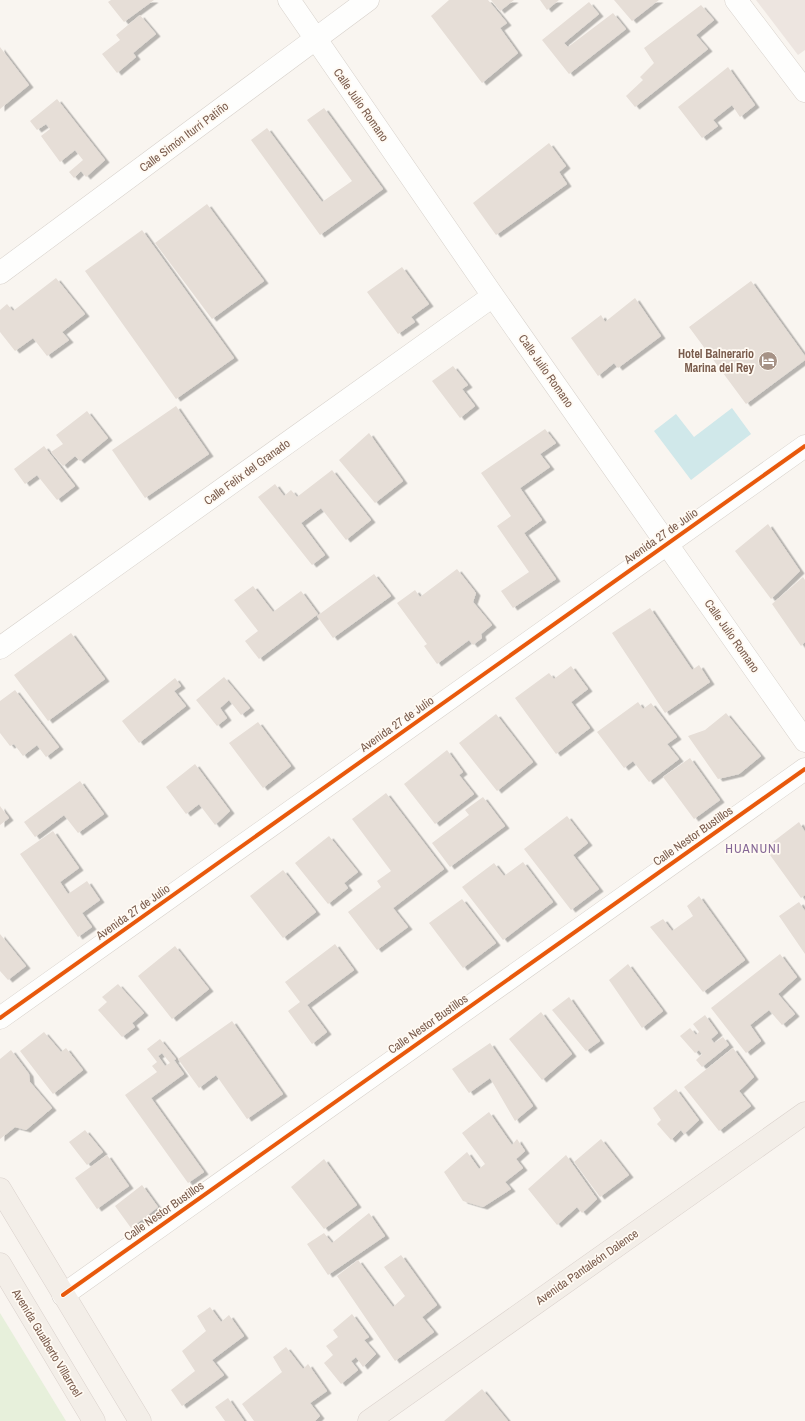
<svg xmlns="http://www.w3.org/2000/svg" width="805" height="1421" font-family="'Archivo Narrow',sans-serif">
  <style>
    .industrial { fill: #ede5e0 }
    .green { fill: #e7f0db }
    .water { fill: #d0e8ea }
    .building { fill: #e6ded7; fill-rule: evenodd; filter: url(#shadow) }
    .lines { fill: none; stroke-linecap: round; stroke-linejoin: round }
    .minor-casing { stroke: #d7d1cb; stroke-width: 23 }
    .major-casing { stroke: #dad1cc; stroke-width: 23 }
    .minor { stroke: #fefefd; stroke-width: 22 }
    .major { stroke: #f3eee8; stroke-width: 22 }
    .cycleway-casing { stroke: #fffaf3; stroke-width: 6 }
    .cycleway { stroke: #e8590c; stroke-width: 4 }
    .labels { text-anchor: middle; stroke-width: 3.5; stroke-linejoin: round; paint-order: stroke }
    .street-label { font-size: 12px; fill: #7a5c4d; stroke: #fffaf3 }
    .poi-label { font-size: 12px; font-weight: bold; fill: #7a5c4d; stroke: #fffaf3; text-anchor: end }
    .neighbourhood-label { font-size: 13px; letter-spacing: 1px; fill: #846695; stroke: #fffaf3 }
  </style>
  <defs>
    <filter id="shadow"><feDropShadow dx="4.5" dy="2.5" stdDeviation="0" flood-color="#0004"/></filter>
  </defs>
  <rect width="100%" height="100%" fill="#f9f5f0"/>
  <!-- industrial -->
  <path class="industrial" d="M 756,0 L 805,0 L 805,50 L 798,55 Z"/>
  <!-- green -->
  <path class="green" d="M 0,1313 L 66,1421 L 0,1421 Z"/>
  <!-- water -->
  <path class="water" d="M 732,408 L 751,434 L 691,480 L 654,431 L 676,414 L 694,437 Z"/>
  <!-- building -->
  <path class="building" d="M 111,0 L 154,0 L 124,22 L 108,2 Z
    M 449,0 L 488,0 L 507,23 L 500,28 L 518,53 L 482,83 L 431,16 Z
    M 491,0 L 514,0 L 500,11 Z
    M 540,0 L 559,0 L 547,10 Z
    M 614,0 L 659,0 L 632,21 Z
    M 589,2 L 599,14 L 564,43 L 568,47 L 613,13 L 626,29 L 569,74 L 542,40 Z
    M 701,5 L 714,20 L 696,35 L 708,49 L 635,107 L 626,96 L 643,80 L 640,77 L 654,63 L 644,48 Z
    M 140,15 L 156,34 L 133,53 L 136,57 L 117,73 L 102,54 L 120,40 L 116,35 Z
    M 0,47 L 29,85 L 0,109 Z
    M 728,67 L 755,105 L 740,117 L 732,105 L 713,120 L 718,126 L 702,138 L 678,107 Z
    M 57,99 L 105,160 L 86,177 L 81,171 L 74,178 L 69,172 L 83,160 L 75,150 L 60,162 L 41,136 L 50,129 L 46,124 L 37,130 L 30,121 Z
    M 324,108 L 383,189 L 320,235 L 251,140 L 267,128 L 322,202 L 352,181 L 307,120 Z
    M 549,143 L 566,166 L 559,172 L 567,184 L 496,235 L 473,203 Z
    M 207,204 L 264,281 L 212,319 L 155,243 Z
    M 142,230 L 234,358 L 176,399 L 85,271 Z
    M 402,267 L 429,304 L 411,317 L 415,322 L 398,334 L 367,292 Z
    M 56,278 L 85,314 L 62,332 L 69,340 L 47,356 L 33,338 L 15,351 L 0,332 L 0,310 L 7,304 L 13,311 Z
    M 751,281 L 805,356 L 805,360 L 746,404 L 689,327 Z
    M 635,298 L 661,336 L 618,368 L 614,363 L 598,376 L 571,338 L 601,315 L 605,322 Z
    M 453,366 L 468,385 L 462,389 L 475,406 L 460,418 L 432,381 Z
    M 176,406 L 209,454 L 145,498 L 112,450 Z
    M 87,411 L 108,438 L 80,461 L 75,456 L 63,466 L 51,452 L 63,444 L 56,435 Z
    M 545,429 L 556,443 L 540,454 L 550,467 L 520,488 L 542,520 L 524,533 L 556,579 L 513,608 L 501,591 L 529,572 L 497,526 L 511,516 L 481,473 Z
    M 369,433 L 403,481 L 375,503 L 339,460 Z
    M 44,446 L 75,486 L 57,500 L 37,475 L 25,484 L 14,469 Z
    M 332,470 L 371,520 L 346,540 L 321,508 L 301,523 L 325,555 L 312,565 L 258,497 L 275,484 L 284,496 L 291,490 L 297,497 Z
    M 768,524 L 800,571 L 771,599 L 735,551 Z
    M 457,569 L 476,593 L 473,602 L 492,625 L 481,634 L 482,638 L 473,645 L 469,640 L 437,664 L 424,646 L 427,644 L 397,603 L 415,590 L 420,597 Z
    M 374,574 L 391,596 L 333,638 L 317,616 Z
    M 803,577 L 805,580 L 805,642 L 801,646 L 772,604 Z
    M 253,586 L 273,612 L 301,591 L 318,614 L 259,659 L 245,641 L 258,631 L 234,600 Z
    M 650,608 L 692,670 L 699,665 L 710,682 L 665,713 L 612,633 Z
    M 71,633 L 105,679 L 48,721 L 14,675 Z
    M 571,666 L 588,689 L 571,702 L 590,728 L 556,754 L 515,698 L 549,673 L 554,679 Z
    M 224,677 L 250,708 L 241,715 L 229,700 L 220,708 L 227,718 L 217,726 L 196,700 Z
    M 175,678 L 181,686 L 174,691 L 186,706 L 139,743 L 122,721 Z
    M 15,690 L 59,747 L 46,757 L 37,745 L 23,756 L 14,744 L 10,746 L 0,733 L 0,701 Z
    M 638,702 L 643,709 L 651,703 L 677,737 L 667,744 L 679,759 L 649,782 L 633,761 L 624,768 L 597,732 Z
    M 726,713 L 761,756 L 739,774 L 718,779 L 688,736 L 705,730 Z
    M 496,714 L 533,762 L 497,791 L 459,743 Z
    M 258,722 L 291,766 L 263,788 L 229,743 Z
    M 447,750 L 463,772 L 459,775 L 474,794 L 435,824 L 404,784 Z
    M 690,758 L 720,800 L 694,819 L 663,777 Z
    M 195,764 L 230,811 L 215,825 L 199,804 L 186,814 L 166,787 Z
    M 80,781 L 104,814 L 78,833 L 64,815 L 35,837 L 24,822 Z
    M 386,793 L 444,869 L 393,908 L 408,927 L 377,950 L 348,912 L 381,887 L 377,881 L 391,871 L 352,819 Z
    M 483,797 L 505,826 L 450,867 L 432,843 L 469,815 L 465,810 Z
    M 0,806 L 9,818 L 0,825 Z
    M 567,816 L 588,843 L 573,855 L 599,889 L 571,910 L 524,849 Z
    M 799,822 L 805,832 L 805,895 L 801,898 L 765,848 Z
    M 53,831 L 79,868 L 60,882 L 68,894 L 87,881 L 100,900 L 82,913 L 92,927 L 78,937 L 20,854 Z
    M 329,836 L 358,872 L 344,883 L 348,888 L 328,904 L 295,863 Z
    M 523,862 L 553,902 L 503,940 L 462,887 L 494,863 L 504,876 Z
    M 283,870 L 316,912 L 283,938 L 250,896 Z
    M 699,896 L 745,960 L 703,992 L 650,927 L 663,919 L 672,931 L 693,916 L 687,906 Z
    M 462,899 L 496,943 L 463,968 L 429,923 Z
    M 799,902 L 805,911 L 805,954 L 779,916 Z
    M 0,934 L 26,966 L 8,980 L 0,971 Z
    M 335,944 L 354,970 L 307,1005 L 327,1032 L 312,1044 L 288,1011 L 300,1002 L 285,982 Z
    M 175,946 L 209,989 L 172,1019 L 138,976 Z
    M 780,954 L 797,977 L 778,994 L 795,1014 L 782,1025 L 769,1010 L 750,1025 L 761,1041 L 746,1053 L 711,1008 Z
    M 628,964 L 663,1011 L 642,1028 L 609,980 Z
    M 118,984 L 144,1013 L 132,1023 L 135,1027 L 122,1037 L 98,1010 L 107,1002 L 102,997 Z
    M 569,997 L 600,1041 L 586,1051 L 552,1010 Z
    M 541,1012 L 572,1054 L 542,1080 L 509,1039 Z
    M 705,1015 L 718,1033 L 711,1039 L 714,1043 L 723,1037 L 729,1045 L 702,1067 L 696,1060 L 702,1054 L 699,1050 L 695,1053 L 680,1036 L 690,1028 L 696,1035 L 699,1032 L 693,1024 Z
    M 232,1021 L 283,1094 L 247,1119 L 216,1075 L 199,1088 L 178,1059 Z
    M 44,1032 L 61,1052 L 66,1048 L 83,1070 L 53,1094 L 20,1051 Z
    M 160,1039 L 176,1059 L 174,1060 L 184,1074 L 151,1098 L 204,1172 L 188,1183 L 125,1095 L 157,1072 L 152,1066 L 157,1062 L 147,1049 ZM 162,1053 L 170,1063 L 165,1066 L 158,1056 Z
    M 490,1043 L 533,1106 L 515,1121 L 490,1078 L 469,1093 L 452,1069 Z
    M 733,1048 L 754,1077 L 739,1091 L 751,1106 L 719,1131 L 684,1087 Z
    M 11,1050 L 29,1074 L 30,1082 L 52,1108 L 26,1130 L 15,1127 L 0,1139 L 0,1059 Z
    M 676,1089 L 699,1120 L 684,1134 L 681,1130 L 671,1140 L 657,1124 L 661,1120 L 653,1108 Z
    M 489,1112 L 512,1145 L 517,1139 L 525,1151 L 516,1159 L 523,1168 L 505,1182 L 511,1189 L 483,1207 L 463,1201 L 444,1172 L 467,1152 L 479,1169 L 485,1164 L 462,1133 Z
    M 85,1130 L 103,1152 L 87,1165 L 69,1142 Z
    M 601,1139 L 629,1175 L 600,1197 L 574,1162 Z
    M 107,1155 L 129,1186 L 97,1209 L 75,1178 Z
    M 566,1155 L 597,1199 L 582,1213 L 577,1207 L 557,1225 L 528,1189 Z
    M 324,1159 L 357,1205 L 324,1229 L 291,1187 Z
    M 142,1185 L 158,1207 L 131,1228 L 115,1206 Z
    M 369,1213 L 385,1236 L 328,1275 L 307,1244 L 324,1233 L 332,1243 Z
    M 401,1255 L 437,1305 L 422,1317 L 434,1332 L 395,1361 L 337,1276 L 358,1260 L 393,1307 L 405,1296 L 384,1267 Z
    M 210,1307 L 221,1322 L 229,1315 L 244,1336 L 212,1360 L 224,1375 L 182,1406 L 171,1390 L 195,1371 L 182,1351 L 206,1331 L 197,1316 Z
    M 352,1314 L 369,1337 L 364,1340 L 376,1354 L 363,1367 L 356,1357 L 351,1361 L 358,1370 L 341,1384 L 324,1363 L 333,1355 L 326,1346 L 338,1337 L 333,1330 Z
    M 286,1347 L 303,1369 L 308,1364 L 327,1391 L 310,1403 L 320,1416 L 315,1421 L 254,1421 L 242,1404 L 282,1372 L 273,1357 Z
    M 482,1389 L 508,1421 L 444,1421 Z
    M 228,1398 L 244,1421 L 225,1421 L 215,1407 Z"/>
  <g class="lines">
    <defs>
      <path id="minor" d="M 289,0 L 493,296 L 805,741
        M 736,0 L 805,91
        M 0,273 L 368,0
        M 0,648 L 493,296
        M 0,1018 L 805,446
        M 63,1295 L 805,769"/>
      <path id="major" d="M 0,1189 L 140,1421
        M 0,1264 L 94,1421
        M 369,1421 L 805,1113"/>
    </defs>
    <!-- minor casing -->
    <use href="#minor" class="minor-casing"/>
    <!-- major casing -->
    <use href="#major" class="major-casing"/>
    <!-- minor -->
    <use href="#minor" class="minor"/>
    <!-- major -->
    <use href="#major" class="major"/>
    <defs>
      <path id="cycleway" d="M 0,1018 L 805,446
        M 63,1295 L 805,769"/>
    </defs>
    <!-- cycleway casing -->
    <use href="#cycleway" class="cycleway-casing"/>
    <!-- cycleway -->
    <use href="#cycleway" class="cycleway"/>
  </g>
  <!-- icons -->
  <defs>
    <symbol id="hotel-disc" viewBox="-11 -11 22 22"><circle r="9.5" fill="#a69286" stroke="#fffaf3"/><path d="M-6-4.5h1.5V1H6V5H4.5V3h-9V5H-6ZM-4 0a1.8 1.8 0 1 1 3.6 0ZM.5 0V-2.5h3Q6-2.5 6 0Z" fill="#fff"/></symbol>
  </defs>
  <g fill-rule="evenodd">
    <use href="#hotel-disc" x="757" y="350" width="22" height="22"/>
  </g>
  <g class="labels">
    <!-- street labels -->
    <g class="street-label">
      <text transform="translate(361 105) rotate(55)" y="4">Calle Julio Romano</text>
      <text transform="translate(184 137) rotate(-37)" y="4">Calle Simón Iturri Patiño</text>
      <text transform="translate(546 371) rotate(55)" y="4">Calle Julio Romano</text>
      <text transform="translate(247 472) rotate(-36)" y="4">Calle Felix del Granado</text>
      <text transform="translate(661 536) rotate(-35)" y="4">Avenida 27 de Julio</text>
      <text transform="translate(732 636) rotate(55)" y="4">Calle Julio Romano</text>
      <text transform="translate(397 724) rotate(-35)" y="4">Avenida 27 de Julio</text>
      <text transform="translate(693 836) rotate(-35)" y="4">Calle Nestor Bustillos</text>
      <text transform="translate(133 912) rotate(-35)" y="4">Avenida 27 de Julio</text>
      <text transform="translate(428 1024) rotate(-35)" y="4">Calle Nestor Bustillos</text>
      <text transform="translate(164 1211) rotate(-35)" y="4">Calle Nestor Bustillos</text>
      <text transform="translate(587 1267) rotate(-35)" y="4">Avenida Pantaleón Dalence</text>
      <text transform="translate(47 1343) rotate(59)" y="4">Avenida Gualberto Villarroel</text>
    </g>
    <!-- poi labels -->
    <g class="poi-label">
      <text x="754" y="358">Hotel Balnerario<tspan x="754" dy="14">Marina del Rey</tspan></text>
    </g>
    <!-- neighbourhood labels -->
    <g class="neighbourhood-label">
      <text x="753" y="853">HUANUNI</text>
    </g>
  </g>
</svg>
